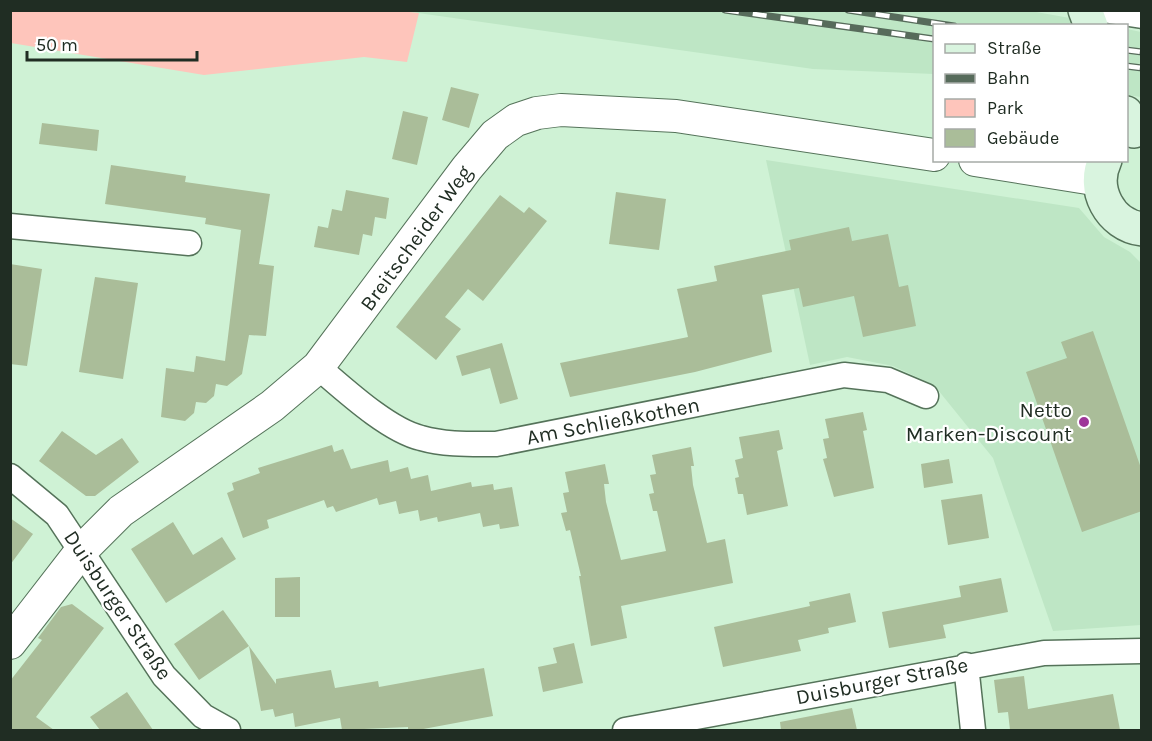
<svg xmlns="http://www.w3.org/2000/svg" width="1152" height="741" font-family="Karla,sans-serif">
  <style>
    .built { fill: #bee6c5 }
    .green { fill: #fec5bb }
    .building { fill: #aabd99 }
    .lines { fill: none; stroke-linecap: round; stroke-linejoin: round }
    .minor-casing { stroke: #55735a; stroke-width: 27 }
    .tertiary-casing { stroke: #55735a; stroke-width: 34 }
    .secondary-casing { stroke: #55735a; stroke-width: 36 }
    .minor { stroke: #fff; stroke-width: 24 }
    .tertiary { stroke: #fff; stroke-width: 32 }
    .secondary { stroke: #d9f4df; stroke-width: 33 }
    .rail-casing { stroke: #576b5b; stroke-width: 7 }
    .rail { stroke: #fff; stroke-width: 4.5; stroke-dasharray: 14; stroke-linecap: butt }
    .poi-dot { fill: #9e3699; stroke: #fff; stroke-width: 2 }
    .labels { text-anchor: middle; stroke-width: 4.5; stroke-linejoin: round; paint-order: stroke }
    .street-label { font-size: 21px; fill: #202d23; stroke: #fff }
    .poi-label { font-size: 21px; fill: #202d23; stroke: #fff; text-anchor: end }
  </style>
  <rect width="100%" height="100%" fill="#cff2d5"/>
  <!-- built -->
  <path class="built" d="M 1025,10 L 1109,25 L 934,26 L 934,74 L 813,69 L 404,11 Z
    M 1127,29 L 1141,32 L 1141,97 L 1127,95 Z
    M 766,160 L 1079,208 L 1104,237 L 1130,252 L 1141,263 L 1141,625 L 1053,631 L 993,458 L 934,385 L 893,366 L 847,357 L 810,365 Z"/>
  <!-- green -->
  <path class="green" d="M 401,11 L 419,13 L 407,62 L 364,57 L 204,75 L 11,43 L 11,11 Z"/>
  <!-- building -->
  <path class="building" d="M 451,87 L 479,94 L 469,128 L 442,120 Z
    M 403,111 L 428,117 L 417,165 L 392,159 Z
    M 42,123 L 99,130 L 97,151 L 39,144 Z
    M 111,165 L 186,176 L 185,182 L 270,194 L 259,264 L 274,266 L 266,336 L 249,335 L 242,374 L 227,386 L 216,384 L 214,396 L 206,403 L 196,402 L 194,413 L 185,421 L 161,417 L 166,368 L 194,372 L 196,356 L 225,361 L 241,230 L 205,224 L 206,218 L 105,204 Z
    M 346,190 L 389,198 L 386,219 L 375,217 L 372,236 L 363,234 L 359,255 L 314,247 L 318,226 L 328,228 L 332,209 L 342,211 Z
    M 616,192 L 666,199 L 659,250 L 609,244 Z
    M 500,195 L 524,213 L 529,207 L 547,221 L 483,301 L 468,289 L 445,317 L 461,329 L 436,360 L 396,327 Z
    M 849,227 L 852,241 L 888,234 L 899,287 L 908,285 L 916,326 L 863,337 L 854,296 L 803,307 L 799,288 L 762,295 L 772,352 L 695,372 L 570,397 L 560,363 L 688,337 L 677,289 L 717,281 L 714,266 L 791,250 L 789,240 Z
    M 10,264 L 42,269 L 27,366 L 10,364 Z
    M 95,277 L 138,283 L 123,379 L 79,372 Z
    M 1093,331 L 1142,471 L 1142,511 L 1082,532 L 1026,372 L 1067,358 L 1061,342 Z
    M 502,343 L 518,399 L 500,404 L 490,368 L 462,376 L 456,356 Z
    M 863,412 L 867,430 L 863,431 L 874,488 L 834,497 L 823,459 L 827,458 L 823,439 L 829,438 L 825,419 Z
    M 779,430 L 783,449 L 777,451 L 788,506 L 747,515 L 743,494 L 738,494 L 735,478 L 739,477 L 735,460 L 743,458 L 739,437 Z
    M 62,431 L 96,455 L 122,438 L 139,462 L 95,496 L 86,496 L 39,461 Z
    M 332,445 L 334,452 L 343,449 L 351,469 L 388,460 L 390,472 L 408,467 L 411,479 L 428,475 L 431,491 L 471,482 L 472,487 L 493,484 L 494,490 L 512,487 L 519,526 L 500,529 L 499,524 L 483,527 L 480,513 L 438,522 L 437,517 L 420,521 L 418,510 L 399,514 L 396,501 L 379,505 L 377,498 L 336,512 L 333,506 L 327,508 L 324,500 L 267,520 L 269,528 L 243,538 L 227,493 L 234,490 L 232,483 L 260,473 L 258,468 Z
    M 691,447 L 694,466 L 691,466 L 693,485 L 707,543 L 725,539 L 733,583 L 621,606 L 627,638 L 591,646 L 579,576 L 581,576 L 570,530 L 566,531 L 561,513 L 567,512 L 563,493 L 569,492 L 565,472 L 605,464 L 609,484 L 604,484 L 606,502 L 621,560 L 666,551 L 657,511 L 653,511 L 649,494 L 654,493 L 650,475 L 656,474 L 652,455 Z
    M 949,459 L 953,483 L 924,488 L 921,464 Z
    M 982,494 L 989,538 L 948,545 L 941,500 Z
    M 10,518 L 33,534 L 10,565 Z
    M 173,522 L 193,555 L 222,537 L 236,559 L 166,603 L 131,549 Z
    M 300,577 L 300,617 L 275,617 L 275,578 Z
    M 1001,578 L 1008,612 L 943,625 L 946,638 L 889,648 L 882,612 L 961,597 L 959,586 Z
    M 850,593 L 856,622 L 828,628 L 829,633 L 798,640 L 801,651 L 723,667 L 714,627 L 810,606 L 809,602 Z
    M 72,604 L 104,628 L 36,717 L 54,730 L 10,730 L 10,681 L 42,640 L 38,638 L 61,607 Z
    M 223,610 L 249,646 L 199,680 L 174,644 Z
    M 574,643 L 583,683 L 543,692 L 538,667 L 557,663 L 553,648 Z
    M 249,646 L 276,684 L 276,679 L 331,670 L 335,688 L 378,681 L 379,687 L 484,668 L 493,716 L 418,730 L 408,730 L 408,727 L 342,730 L 340,718 L 295,727 L 293,713 L 275,717 L 273,709 L 261,711 Z
    M 1024,676 L 1028,709 L 1113,694 L 1120,730 L 1010,730 L 1008,712 L 998,713 L 994,680 Z
    M 127,692 L 153,730 L 100,730 L 90,717 Z
    M 852,708 L 857,730 L 781,730 L 780,722 Z"/>
  <g class="lines">
    <defs>
      <path id="minor" d="M 1103,10 L 1142,16
        M 10,226 L 189,243
        M 318,367 C 345,390 388,430 421,438 C 445,445 471,444 496,444 L 844,375 L 888,380 L 926,396
        M 10,476 L 57,515 L 164,676 L 203,716 L 228,730
        M 966,665 L 973,730
        M 625,730 L 1044,653 L 1142,651"/>
      <path id="tertiary" d="M 975,160 L 1100,180
        M 10,643 L 82,550 L 121,511 L 272,406 L 318,367 L 467,168 L 495,135 L 516,120 L 537,113 L 561,110 L 676,116 L 934,155"/>
      <path id="secondary" d="M 1085,10 L 1091,26
        M 1126,113 L 1134,131
        M 1105,160 C 1091,189 1110,225 1142,229"/>
    </defs>
    <!-- minor casing -->
    <use href="#minor" class="minor-casing"/>
    <!-- tertiary casing -->
    <use href="#tertiary" class="tertiary-casing"/>
    <!-- secondary casing -->
    <use href="#secondary" class="secondary-casing"/>
    <!-- minor -->
    <use href="#minor" class="minor"/>
    <!-- tertiary -->
    <use href="#tertiary" class="tertiary"/>
    <!-- secondary -->
    <use href="#secondary" class="secondary"/>
    <defs>
      <path id="rail" d="M 725,10 L 934,39
        M 848,10 L 954,26
        M 1126,50 L 1142,52
        M 1126,66 L 1142,68"/>
    </defs>
    <!-- rail casing -->
    <use href="#rail" class="rail-casing"/>
    <!-- rail -->
    <use href="#rail" class="rail"/>
  </g>
  <!-- markers -->
  <circle class="poi-dot" cx="1084" cy="422" r="6"/>
  <g class="labels">
    <!-- street labels -->
    <g class="street-label">
      <text transform="translate(416 238) rotate(-54)" y="7">Breitscheider Weg</text>
      <text transform="translate(613 421) rotate(-11)" y="7">Am Schließkothen</text>
      <text transform="translate(118 605) rotate(56)" y="7">Duisburger Straße</text>
      <text transform="translate(882 681) rotate(-11)" y="7">Duisburger Straße</text>
    </g>
    <!-- poi labels -->
    <g class="poi-label">
      <text x="1072" y="417">Netto<tspan x="1072" dy="24">Marken-Discount</tspan></text>
    </g>
  </g>
  <!-- border -->
  <rect width="1152" height="741" fill="none" stroke="#202d23" stroke-width="24"/>
  <!-- legend -->
  <rect x="933" y="24" width="195" height="138" fill="#ffffff" stroke="#a6aba7" stroke-width="1.5"/>
  <rect x="945" y="44" width="30" height="9" fill="#d9f4df" stroke="#a6aba7" stroke-width="1.5"/>
  <text x="987" y="54" font-size="18" fill="#202d23">Straße</text>
  <rect x="945" y="74" width="30" height="9" fill="#576b5b" stroke="#a6aba7" stroke-width="1.5"/>
  <text x="987" y="84" font-size="18" fill="#202d23">Bahn</text>
  <rect x="945" y="99" width="30" height="18" fill="#fec5bb" stroke="#a6aba7" stroke-width="1.5"/>
  <text x="987" y="114" font-size="18" fill="#202d23">Park</text>
  <rect x="945" y="129" width="30" height="18" fill="#aabd99" stroke="#a6aba7" stroke-width="1.5"/>
  <text x="987" y="144" font-size="18" fill="#202d23">Gebäude</text>
  <!-- scale -->
  <path d="M27 51v9h170v-9" fill="none" stroke="#202d23" stroke-width="3"/>
  <text x="36" y="51" font-size="18" fill="#202d23" stroke="#ffffff" stroke-width="4.5" paint-order="stroke">50 m</text>
</svg>
